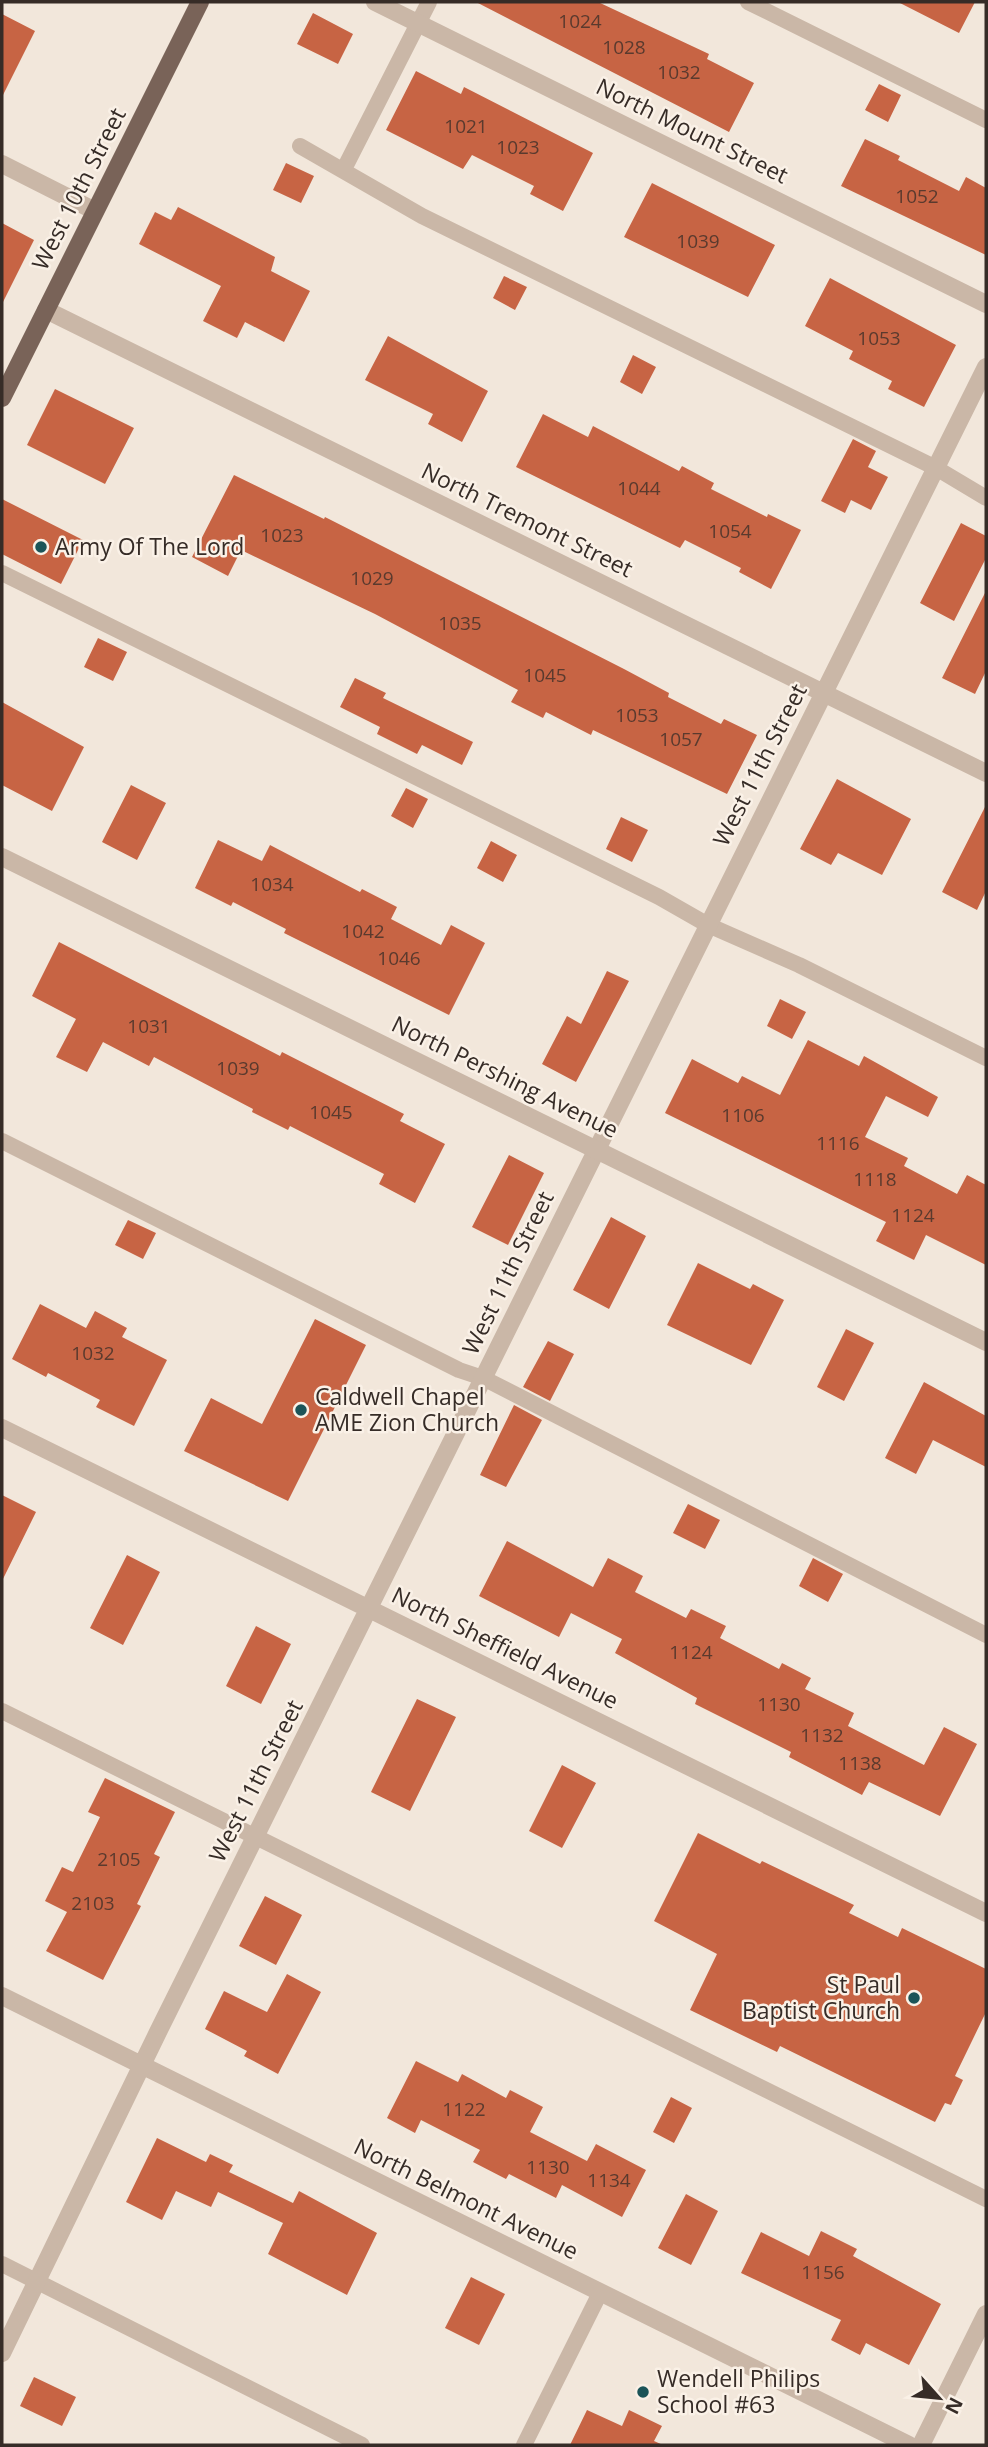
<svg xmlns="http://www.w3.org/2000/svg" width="988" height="2447" font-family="'Open Sans',sans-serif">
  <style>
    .building { fill: #c76444 }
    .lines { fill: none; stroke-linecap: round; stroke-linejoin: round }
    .service { stroke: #cab7a7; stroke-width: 16 }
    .minor { stroke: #cab7a7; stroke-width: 18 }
    .tertiary { stroke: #cab7a7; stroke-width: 18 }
    .primary { stroke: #796358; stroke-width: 18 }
    .poi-dot { fill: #1c5458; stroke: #faf1e7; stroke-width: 2.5 }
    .labels { text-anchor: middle; stroke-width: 5; stroke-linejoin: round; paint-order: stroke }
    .number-label { font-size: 19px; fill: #5a3a2e }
    .street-label { font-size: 23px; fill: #362c27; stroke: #faf1e7 }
    .poi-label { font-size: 23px; fill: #362c27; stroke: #faf1e7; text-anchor: start }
  </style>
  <rect width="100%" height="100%" fill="#f2e7db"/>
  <!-- building -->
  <path class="building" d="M 476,2 L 598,2 L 709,54 L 707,59 L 754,83 L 729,132 Z
    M 898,2 L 975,2 L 959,33 Z
    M 313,13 L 353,34 L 338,64 L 297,44 Z
    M 2,14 L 35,31 L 2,97 Z
    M 416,71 L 461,94 L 464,87 L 593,153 L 563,211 L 530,194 L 534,186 L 472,155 L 463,169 L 386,130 Z
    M 879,84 L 901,95 L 888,122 L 865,110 Z
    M 865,139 L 900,156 L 898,160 L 959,191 L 966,177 L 986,188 L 986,255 L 841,186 Z
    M 286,163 L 314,176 L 301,203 L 273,190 Z
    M 652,183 L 775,245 L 748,297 L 624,237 Z
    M 178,207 L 275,257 L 271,271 L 310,291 L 284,342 L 245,322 L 237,338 L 203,321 L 221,286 L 139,244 L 155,212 L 171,220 Z
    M 2,223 L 34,240 L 2,304 Z
    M 504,276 L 527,287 L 515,310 L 493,298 Z
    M 830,278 L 956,345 L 924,407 L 888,389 L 892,381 L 849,359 L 853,351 L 805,326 Z
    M 388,336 L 488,391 L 462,442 L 428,424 L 433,414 L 365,380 Z
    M 633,355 L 656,367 L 642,394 L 620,382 Z
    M 55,389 L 134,428 L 105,484 L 27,445 Z
    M 543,414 L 588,437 L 593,426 L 679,471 L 682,466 L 714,483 L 711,489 L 767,517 L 768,514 L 801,530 L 771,589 L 739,572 L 741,568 L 685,540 L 680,548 L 516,467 Z
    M 853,439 L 876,451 L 868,467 L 888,477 L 871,510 L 851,500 L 845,513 L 821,501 Z
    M 234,475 L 324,519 L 325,517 L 624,669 L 669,693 L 668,697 L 721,724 L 724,719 L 757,735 L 727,794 L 593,730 L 591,735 L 546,712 L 543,718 L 511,702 L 518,690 L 375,614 L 241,550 L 228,576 L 192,557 Z
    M 2,499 L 83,540 L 61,584 L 2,554 Z
    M 961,523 L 986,536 L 986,558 L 954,621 L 920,603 Z
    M 986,591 L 986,671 L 975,694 L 942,678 Z
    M 98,638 L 127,652 L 113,681 L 84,667 Z
    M 355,678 L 386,693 L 383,698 L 473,742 L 462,765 L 422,745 L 417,754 L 377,734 L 380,727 L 340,707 Z
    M 2,702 L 84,747 L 52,811 L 2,785 Z
    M 837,779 L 911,819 L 882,875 L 838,853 L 831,865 L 800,849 Z
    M 131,785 L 166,803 L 137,860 L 102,842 Z
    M 406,788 L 428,799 L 413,828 L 391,816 Z
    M 986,805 L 986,891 L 977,910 L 942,892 Z
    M 621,817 L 648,830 L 632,862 L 606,849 Z
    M 218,840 L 262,861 L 270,845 L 360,892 L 362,889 L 397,907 L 391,919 L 441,945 L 451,925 L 485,943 L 449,1015 L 284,933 L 286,929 L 233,902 L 231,906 L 195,888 Z
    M 491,841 L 517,855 L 503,882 L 477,868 Z
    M 59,942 L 280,1056 L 282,1052 L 404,1114 L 400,1121 L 445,1144 L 415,1203 L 379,1184 L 384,1174 L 290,1126 L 288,1130 L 252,1112 L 253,1109 L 154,1057 L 149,1066 L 103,1042 L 87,1072 L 56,1057 L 76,1019 L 32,996 Z
    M 607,971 L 629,981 L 576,1082 L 542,1064 L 567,1016 L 581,1024 Z
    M 780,999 L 806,1012 L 792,1039 L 767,1026 Z
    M 808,1040 L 859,1066 L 864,1056 L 938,1097 L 928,1117 L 886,1096 L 865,1137 L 908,1158 L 904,1166 L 957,1194 L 967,1175 L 986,1185 L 986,1265 L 926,1235 L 914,1260 L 876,1241 L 886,1222 L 665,1113 L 692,1059 L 738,1083 L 742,1076 L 780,1095 Z
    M 509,1155 L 544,1173 L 508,1245 L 472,1227 Z
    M 611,1217 L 646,1236 L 609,1309 L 573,1290 Z
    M 128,1220 L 156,1233 L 143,1259 L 115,1245 Z
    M 698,1263 L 750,1289 L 753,1284 L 784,1300 L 751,1365 L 667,1325 Z
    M 40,1304 L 86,1328 L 95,1311 L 127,1328 L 122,1337 L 167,1360 L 134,1426 L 96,1407 L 100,1400 L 48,1373 L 46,1377 L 12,1359 Z
    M 315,1319 L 366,1345 L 288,1501 L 184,1451 L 211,1398 L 262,1424 Z
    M 846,1329 L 874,1343 L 844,1401 L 817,1387 Z
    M 548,1341 L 574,1354 L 550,1401 L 523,1387 Z
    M 924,1382 L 986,1416 L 986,1467 L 933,1440 L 916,1474 L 885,1458 Z
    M 514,1405 L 542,1420 L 506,1487 L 480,1475 Z
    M 2,1495 L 36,1512 L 2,1581 Z
    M 688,1504 L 720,1520 L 705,1549 L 673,1533 Z
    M 507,1541 L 593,1587 L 608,1558 L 643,1576 L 635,1592 L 686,1618 L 691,1609 L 726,1626 L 720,1638 L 779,1669 L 782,1663 L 811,1678 L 805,1689 L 854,1713 L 848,1726 L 924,1765 L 944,1727 L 977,1744 L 940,1816 L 869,1782 L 862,1795 L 789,1757 L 791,1752 L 695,1704 L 697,1698 L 615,1653 L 622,1639 L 571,1613 L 559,1637 L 479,1596 Z
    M 127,1555 L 160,1572 L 123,1645 L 90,1628 Z
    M 813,1558 L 843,1574 L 828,1602 L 799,1586 Z
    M 256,1626 L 291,1644 L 261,1704 L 226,1686 Z
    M 417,1699 L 456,1717 L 410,1811 L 371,1792 Z
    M 562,1765 L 596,1783 L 562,1848 L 529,1831 Z
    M 105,1778 L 175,1812 L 154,1854 L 160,1857 L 137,1904 L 141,1906 L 103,1980 L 46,1951 L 67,1912 L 45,1901 L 62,1867 L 73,1872 L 100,1817 L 88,1812 Z
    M 698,1833 L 760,1864 L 762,1861 L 854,1905 L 849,1913 L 898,1937 L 902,1928 L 986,1969 L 986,2012 L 955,2076 L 963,2080 L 951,2105 L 945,2103 L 935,2122 L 780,2046 L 777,2052 L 690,2010 L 717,1954 L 654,1921 Z
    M 265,1896 L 302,1915 L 276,1965 L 239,1946 Z
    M 287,1974 L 321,1992 L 278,2074 L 244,2056 L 247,2051 L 205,2029 L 224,1991 L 267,2012 Z
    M 416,2061 L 458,2082 L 462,2074 L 506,2098 L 510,2090 L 543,2107 L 530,2132 L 587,2161 L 596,2144 L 646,2170 L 622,2217 L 562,2185 L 556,2198 L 509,2174 L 506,2179 L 473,2162 L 480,2150 L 421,2120 L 415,2133 L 387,2118 Z
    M 671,2097 L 692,2108 L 674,2143 L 653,2132 Z
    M 157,2138 L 206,2162 L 210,2154 L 233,2165 L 229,2172 L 293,2203 L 299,2191 L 377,2233 L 347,2295 L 268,2254 L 283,2223 L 218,2192 L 211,2207 L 176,2191 L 162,2220 L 126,2202 Z
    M 686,2194 L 718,2211 L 691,2265 L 658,2248 Z
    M 821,2231 L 857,2249 L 853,2256 L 941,2304 L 909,2365 L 866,2343 L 860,2355 L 831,2340 L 841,2320 L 741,2273 L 761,2232 L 809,2256 Z
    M 471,2277 L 505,2294 L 479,2345 L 445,2328 Z
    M 34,2377 L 76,2397 L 62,2426 L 20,2406 Z
    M 587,2410 L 622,2426 L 629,2410 L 662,2426 L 654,2441 L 663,2445 L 570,2445 Z"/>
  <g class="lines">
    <!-- service -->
    <path class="service" d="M 748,2 L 986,120
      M 300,146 L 422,216 L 936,468 L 986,498
      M 344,169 L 429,2
      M 2,573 L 659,897 L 708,925 L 799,965 L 986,1058
      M 2,1141 L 459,1370 L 483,1378 L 986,1635
      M 2,1711 L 986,2199
      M 2,2264 L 362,2445
      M 524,2445 L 600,2293"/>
    <!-- minor -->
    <path class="minor" d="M 375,2 L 986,304
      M 2,164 L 95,211
      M 46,310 L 986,773
      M 2,1428 L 986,1913
      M 2,1996 L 909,2445
      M 2,2353 L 158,2032 L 986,367
      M 921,2445 L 986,2314"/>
    <!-- tertiary -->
    <path class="tertiary" d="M 2,857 L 986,1342"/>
    <!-- primary -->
    <path class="primary" d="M 2,398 L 200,2"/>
  </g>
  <!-- markers -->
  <g class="poi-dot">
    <circle cx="41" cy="547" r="7"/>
    <circle cx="301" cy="1410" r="7"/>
    <circle cx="914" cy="1998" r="7"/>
    <circle cx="643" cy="2392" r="7"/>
  </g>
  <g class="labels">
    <!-- number labels -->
    <g class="number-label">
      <text x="580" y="28">1024</text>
      <text x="624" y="54">1028</text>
      <text x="679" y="79">1032</text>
      <text x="466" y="133">1021</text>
      <text x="518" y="154">1023</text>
      <text x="917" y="203">1052</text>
      <text x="698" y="248">1039</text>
      <text x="879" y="345">1053</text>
      <text x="639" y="495">1044</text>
      <text x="730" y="538">1054</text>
      <text x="282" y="542">1023</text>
      <text x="372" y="585">1029</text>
      <text x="460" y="630">1035</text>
      <text x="545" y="682">1045</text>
      <text x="637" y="722">1053</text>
      <text x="681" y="746">1057</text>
      <text x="272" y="891">1034</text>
      <text x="363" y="938">1042</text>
      <text x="399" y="965">1046</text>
      <text x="149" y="1033">1031</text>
      <text x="238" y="1075">1039</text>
      <text x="331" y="1119">1045</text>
      <text x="743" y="1122">1106</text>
      <text x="838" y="1150">1116</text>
      <text x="875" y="1186">1118</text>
      <text x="913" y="1222">1124</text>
      <text x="93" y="1360">1032</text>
      <text x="691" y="1659">1124</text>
      <text x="779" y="1711">1130</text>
      <text x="822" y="1742">1132</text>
      <text x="860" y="1770">1138</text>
      <text x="119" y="1866">2105</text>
      <text x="93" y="1910">2103</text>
      <text x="464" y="2116">1122</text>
      <text x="548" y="2174">1130</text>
      <text x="609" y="2187">1134</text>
      <text x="823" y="2279">1156</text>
    </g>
    <!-- street labels -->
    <g class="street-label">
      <text transform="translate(692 131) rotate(26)" y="8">North Mount Street</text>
      <text transform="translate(79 189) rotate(-63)" y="8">West 10th Street</text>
      <text transform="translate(527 520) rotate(26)" y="8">North Tremont Street</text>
      <text transform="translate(760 765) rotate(-63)" y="8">West 11th Street</text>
      <text transform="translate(505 1077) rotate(26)" y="8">North Pershing Avenue</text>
      <text transform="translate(508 1273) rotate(-64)" y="8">West 11th Street</text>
      <text transform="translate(505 1648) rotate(26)" y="8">North Sheffield Avenue</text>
      <text transform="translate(256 1781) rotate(-63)" y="8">West 11th Street</text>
      <text transform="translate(466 2199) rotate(26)" y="8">North Belmont Avenue</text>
    </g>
    <!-- poi labels -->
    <g class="poi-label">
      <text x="55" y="555">Army Of The Lord</text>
      <text x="315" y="1405">Caldwell Chapel<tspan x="315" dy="26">AME Zion Church</tspan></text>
      <text x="900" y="1993" text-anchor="end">St Paul<tspan x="900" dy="26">Baptist Church</tspan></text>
      <text x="657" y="2387">Wendell Philips<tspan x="657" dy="26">School #63</tspan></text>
    </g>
  </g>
  <!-- border -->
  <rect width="988" height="2447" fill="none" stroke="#362c27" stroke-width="7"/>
  <!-- north arrow -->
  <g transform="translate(939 2398) rotate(117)" stroke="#faf1e7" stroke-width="5" paint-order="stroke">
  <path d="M0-5L12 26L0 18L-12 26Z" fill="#362c27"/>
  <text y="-10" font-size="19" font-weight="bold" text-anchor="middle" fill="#362c27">N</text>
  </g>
</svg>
